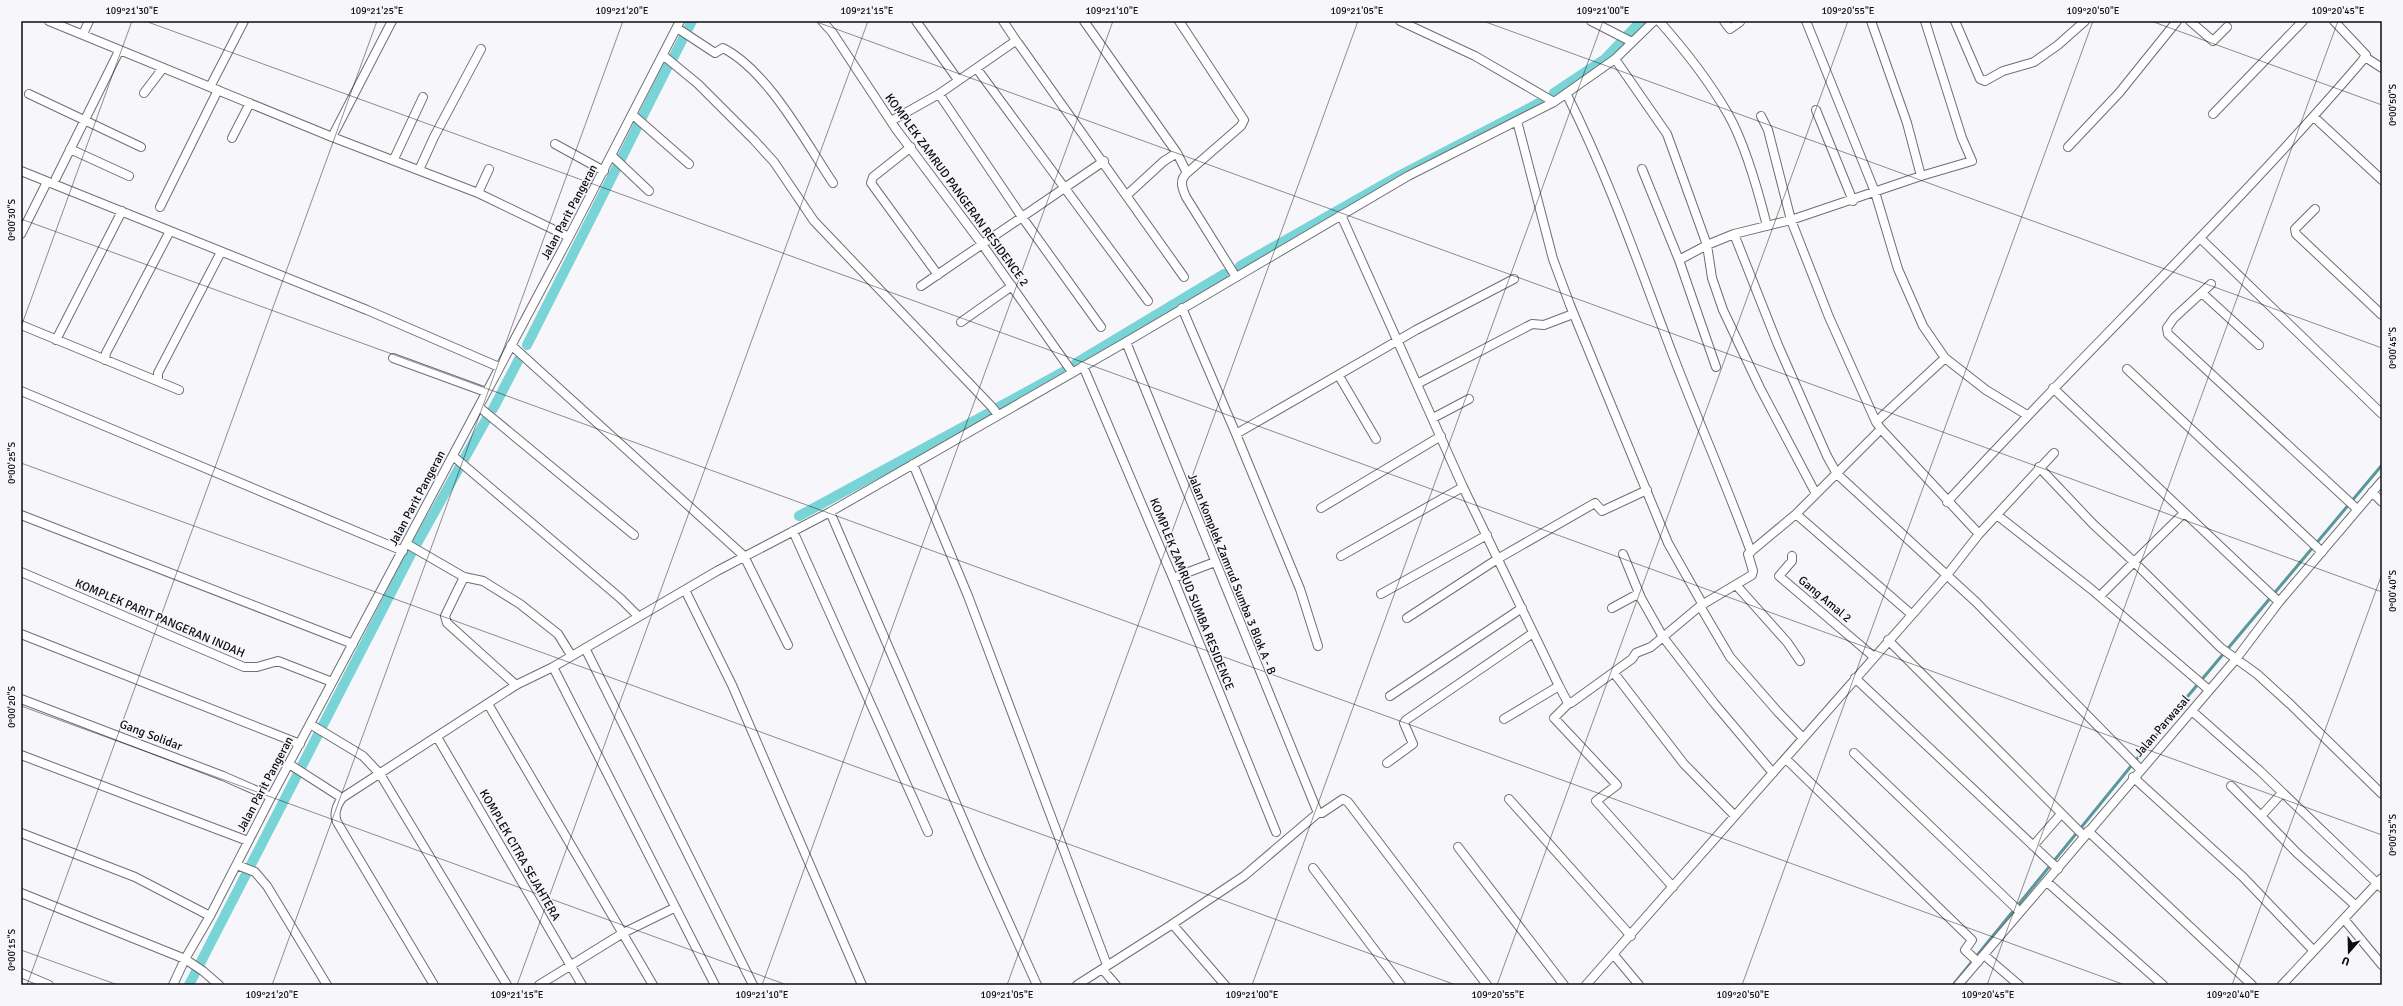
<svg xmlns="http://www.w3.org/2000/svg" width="2403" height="1006" font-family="Signika,sans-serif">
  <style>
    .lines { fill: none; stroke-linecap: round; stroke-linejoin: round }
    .stream { stroke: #58989a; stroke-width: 3 }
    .canal { stroke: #78d4d6; stroke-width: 10 }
    .minor-casing { stroke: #6f6e72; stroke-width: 10 }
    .minor { stroke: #fff; stroke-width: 8 }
    .ticks { fill: none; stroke: #0d0d0f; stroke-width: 1; stroke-opacity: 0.45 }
    .labels { text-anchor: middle; stroke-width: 3; stroke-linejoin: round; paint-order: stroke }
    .street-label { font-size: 12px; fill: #0d0d0f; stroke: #f7f6fb }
    .neatline { fill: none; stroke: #0d0d0f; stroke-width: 1.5 }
    .ticks-label { font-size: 10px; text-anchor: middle; fill: #0d0d0f }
  </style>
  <rect width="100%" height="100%" fill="#f7f6fb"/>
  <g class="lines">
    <!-- stream -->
    <path class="stream" d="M 1953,985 L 2188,696 L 2382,465"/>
    <!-- canal -->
    <path class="canal" d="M 673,58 L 692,21
      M 1554,93 L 1605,59 L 1641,21
      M 1240,266 L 1393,179 L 1539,103
      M 527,345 L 668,66
      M 1076,363 L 1224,274
      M 999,407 L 1065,371
      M 493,409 L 519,359
      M 799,516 L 989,413
      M 189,985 L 411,554 L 487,418"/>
    <defs>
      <path id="minor" d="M 49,21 L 332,137 L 478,193 L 569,237
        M 822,21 L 832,32 L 896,129 L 982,244 L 1072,372
        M 916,21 L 958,80
        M 1003,21 L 1017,42
        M 1084,21 L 1177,153 L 1187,173 C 1179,180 1182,188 1186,197 L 1236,277
        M 1179,21 L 1244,120 L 1241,126 L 1187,173
        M 1400,21 L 1475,56 L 1554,102
        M 1591,21 L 1632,42
        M 1659,21 C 1684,49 1709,81 1728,114 C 1744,142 1759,194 1767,226
        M 1724,21 L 1730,29 L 1740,22
        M 1871,21 L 1907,123 L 1921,176
        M 1955,21 L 1980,79 L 1985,81 L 2003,71 L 2034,62 L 2058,45 L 2085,21
        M 2190,21 L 2213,41 L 2227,27
        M 677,28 L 715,53 L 723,48 C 768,71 805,141 833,183
        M 83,34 L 89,21
        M 664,56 L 698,84 L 754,140 L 774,162 L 814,221 L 992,407 L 998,415
        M 2365,57 L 2382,68
        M 1615,59 L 1667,134 L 1707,245 L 1712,278 L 1723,310 L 1760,388 L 1816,494
        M 977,69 L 1148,301
        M 210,87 L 244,21
        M 144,93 L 163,68
        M 29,94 L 141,147
        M 939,94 L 1022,217 L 1101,327
        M 1567,95 C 1610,180 1640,269 1674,358 C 1699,423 1727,486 1751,552
        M 1816,110 L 1853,201
        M 2213,114 L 2303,21
        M 633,115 L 689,164
        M 1761,116 L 1768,130 L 1791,220 L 1800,243 L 1829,317 L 1876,422
        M 2314,117 L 2382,180
        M 891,121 L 939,94 L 1014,42 L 1018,43 L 1184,277
        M 1517,121 L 1553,259 L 1570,305 L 1668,543 L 1703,605
        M 332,137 L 392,21
        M 232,138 L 250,103
        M 555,144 L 604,171
        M 911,147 L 873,177 L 871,183 L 938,275
        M 2068,147 L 2119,93 L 2177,21
        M 70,149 L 129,176
        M 612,156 L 649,191
        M 394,159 L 423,97
        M 1642,169 L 1679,260 L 1716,367
        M 419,170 L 434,137 L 481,49
        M 21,171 L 367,310 L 499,367
        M 56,178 L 119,51
        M 478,193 L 489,169
        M 1127,195 L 1164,161 L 1177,153
        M 160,207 L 218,90
        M 2315,209 L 2295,229 L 2296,234 L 2382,315
        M 1341,215 L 1463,487 L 1559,686 L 1567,701 L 1571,703 L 1632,659 L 1636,653 L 1651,647 L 1700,606 L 1752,575 L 1753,571 L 1748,554 L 1796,514 L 1881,429 L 1876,422 L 1945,358 L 1923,326 L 1898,269 L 1875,192 L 1806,21
        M 21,234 L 47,182
        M 1734,234 L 1778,345 L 1827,456 L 1837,474 L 1976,602 L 2140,769
        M 2200,238 L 2382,414
        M 1679,260 L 1707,245 L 1734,234 L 1791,220 L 1921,176 L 1972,161 L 1962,138 L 1925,21
        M 2211,284 L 2174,318 L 2167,328 L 2168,334 L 2357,509
        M 921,286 L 1104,161
        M 2202,293 L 2259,345
        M 1182,308 L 1236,434
        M 961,322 L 1012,286
        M 21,325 L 179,390
        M 56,340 L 122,211
        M 1126,342 L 1318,813
        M 511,345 L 744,556 L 788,645
        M 393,358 L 486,392
        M 1945,358 L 1986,390 L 2027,415
        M 105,360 L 106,353 L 170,231
        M 1083,366 L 1173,578 L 1276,832
        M 2127,369 L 2322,552
        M 1339,376 L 1376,439
        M 158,381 L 158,373 L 221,252
        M 1417,384 L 1532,324 L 1544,325 L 1573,314
        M 2053,388 L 2279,602
        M 21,391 L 403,551
        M 479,407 L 634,535
        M 1433,418 L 1469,399
        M 1881,429 L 1979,534
        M 453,456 L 620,598 L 638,616
        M 913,464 L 968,596 L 1107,965
        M 2039,467 L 2093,524 L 2134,562 L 2100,596
        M 2372,492 L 2382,502
        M 1947,502 C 2083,353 2231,214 2362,61 L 2366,55 L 2334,21
        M 1321,508 L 1441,436
        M 830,512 L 981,861 L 1037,985
        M 1796,514 L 1911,614
        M 2183,514 L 2134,562 L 2221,648 L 2257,674 L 2290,704 L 2382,794
        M 21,515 L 353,644
        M 1997,515 L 2091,589 L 2209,690
        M 793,531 L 928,832
        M 407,544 L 464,577 L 445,616 L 447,623 L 516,685
        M 1623,554 L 1641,598 L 1663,637 L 1714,703 L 1773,773
        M 1341,556 L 1463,487
        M 1792,556 L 1792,561 L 1779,576 L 1874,657
        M 21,572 L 244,667 L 257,667 L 278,661 L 332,682
        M 464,577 L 483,581 L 520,604 L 558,634 L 571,655
        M 1173,578 L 1215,562
        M 1737,586 L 1787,642 L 1800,661
        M 685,590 L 732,685 L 862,985
        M 1381,594 L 1487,535
        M 1700,606 L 1730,657 L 1778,712 L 1803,738
        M 1612,608 L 1636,595 L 1641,598
        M 1407,618 L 1499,558 L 1595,503 L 1602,511 L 1647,490
        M 21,634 L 300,744
        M 1888,640 L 2084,836
        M 1318,646 L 1300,589 L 1236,434 L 1416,330 L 1514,279
        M 585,648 L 753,985
        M 553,667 L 715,985
        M 1614,673 L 1684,764 L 1735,816
        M 1855,678 L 2058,869
        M 1390,696 L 1522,608
        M 21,699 L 223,776 L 271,797
        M 1569,703 L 1554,718 L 1617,785 L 1596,801 L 1673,887
        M 488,704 L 653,985
        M 2192,711 L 2260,771 L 2382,888
        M 1504,719 L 1559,686
        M 310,724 L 363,756 L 380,774 L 507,985
        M 437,737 L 582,985
        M 1854,753 L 2020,912
        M 21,755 L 248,841
        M 1786,759 L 1972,940 L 1965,950 L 1978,962
        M 1387,763 L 1413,744 L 1404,723 L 1406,720 L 1533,633
        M 289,764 L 342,798
        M 2133,777 L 2243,877 L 2313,950
        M 2231,786 L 2261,816
        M 2282,793 L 2261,816 L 2297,853 L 2355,905
        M 1509,799 L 1631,936
        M 2088,831 L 2252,985
        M 21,833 L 135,877 L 210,916
        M 2033,846 L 2061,814
        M 1458,847 L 1564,985
        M 237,865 L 255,872 L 267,886 L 327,985
        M 1313,868 L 1401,985
        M 2047,882 L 2163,985
        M 21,893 L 185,959 L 203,971 L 219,985
        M 2344,919 L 2382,965
        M 1171,925 L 1244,876 L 1318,813 L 1322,813 L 1343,799 L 1348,802 L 1487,985
        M 1614,955 L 1639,985
        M 1984,955 L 2019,985
        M 1103,970 L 1116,985
        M 21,973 L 49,985
        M 173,985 L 185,959 L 210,916 L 269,801 L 569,237 L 680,21
        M 434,985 L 337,822 C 333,813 337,805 342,798 L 516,685 L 553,667 L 717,571 L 830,512 L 1126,342 L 1408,176 L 1554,102 L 1615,59 L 1654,21
        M 539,985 L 623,933 L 674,908
        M 1077,985 L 1171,925 L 1174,926 L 1225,985
        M 1586,985 L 1947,575 L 1979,534 L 2054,453
        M 1958,985 L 2236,659 L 2279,602 L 2382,481
        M 2282,985 L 2382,878"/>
    </defs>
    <!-- minor casing -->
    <use href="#minor" class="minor-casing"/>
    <!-- minor -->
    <use href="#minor" class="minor"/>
  </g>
  <!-- ticks -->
  <path class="ticks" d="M 145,21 L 2382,835M 814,21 L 2382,592M 1483,21 L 2382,348M 2151,21 L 2382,105M 21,219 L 2125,985M 21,327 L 132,21M 21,463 L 1456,985M 21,706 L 787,985M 21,950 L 118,985M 27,985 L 377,21M 272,985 L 623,21M 517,985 L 868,21M 762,985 L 1113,21M 1007,985 L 1358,21M 1252,985 L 1603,21M 1497,985 L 1848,21M 1742,985 L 2093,21M 1987,985 L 2338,21M 2232,985 L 2382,574"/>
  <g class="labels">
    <!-- street labels -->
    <g class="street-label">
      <text transform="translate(957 190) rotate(54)" y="4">KOMPLEK ZAMRUD PANGERAN RESIDENCE 2</text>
      <text transform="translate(569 212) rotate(-62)" y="4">Jalan Parit Pangeran</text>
      <text transform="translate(417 498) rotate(-62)" y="4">Jalan Parit Pangeran</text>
      <text transform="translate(1232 574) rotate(68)" y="4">Jalan Komplek Zamrud Sumba 3 Blok A - B</text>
      <text transform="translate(1192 594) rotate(68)" y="4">KOMPLEK ZAMRUD SUMBA RESIDENCE</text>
      <text transform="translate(1825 599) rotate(40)" y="4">Gang Amal 2</text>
      <text transform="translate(160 618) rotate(23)" y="4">KOMPLEK PARIT PANGERAN INDAH</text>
      <text transform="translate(2162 726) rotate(-49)" y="4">Jalan Parwasal</text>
      <text transform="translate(151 735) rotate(21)" y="4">Gang Solidar</text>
      <text transform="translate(265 784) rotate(-62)" y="4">Jalan Parit Pangeran</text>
      <text transform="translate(520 855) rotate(60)" y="4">KOMPLEK CITRA SEJAHTERA</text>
    </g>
  </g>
  <!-- border -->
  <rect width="2403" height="1006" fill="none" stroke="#f7f6fb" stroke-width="44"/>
  <!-- north arrow -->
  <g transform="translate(2349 952) rotate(200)" stroke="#f7f6fb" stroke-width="3" paint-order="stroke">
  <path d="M0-3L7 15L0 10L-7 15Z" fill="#0d0d0f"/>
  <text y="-6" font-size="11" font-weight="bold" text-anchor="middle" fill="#0d0d0f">U</text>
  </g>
  <rect x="22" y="22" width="2359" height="962" class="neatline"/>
  <g class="ticks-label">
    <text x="132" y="14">109°21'30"E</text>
    <text x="377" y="14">109°21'25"E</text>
    <text x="622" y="14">109°21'20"E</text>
    <text x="867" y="14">109°21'15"E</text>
    <text x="1112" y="14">109°21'10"E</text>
    <text x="1357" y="14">109°21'05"E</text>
    <text x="1603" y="14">109°21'00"E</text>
    <text x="1848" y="14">109°20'55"E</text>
    <text x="2093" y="14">109°20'50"E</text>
    <text x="2338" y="14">109°20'45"E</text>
    <text transform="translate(2392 105) rotate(-90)" y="4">0°00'50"S</text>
    <text transform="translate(11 220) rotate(-90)" y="4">0°00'30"S</text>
    <text transform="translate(2392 348) rotate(-90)" y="4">0°00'45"S</text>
    <text transform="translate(11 463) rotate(-90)" y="4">0°00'25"S</text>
    <text transform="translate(2392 591) rotate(-90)" y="4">0°00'40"S</text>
    <text transform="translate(11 707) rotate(-90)" y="4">0°00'20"S</text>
    <text transform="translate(2392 835) rotate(-90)" y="4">0°00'35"S</text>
    <text transform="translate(11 950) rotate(-90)" y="4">0°00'15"S</text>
    <text x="272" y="998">109°21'20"E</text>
    <text x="517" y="998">109°21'15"E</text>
    <text x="762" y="998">109°21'10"E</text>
    <text x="1007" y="998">109°21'05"E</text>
    <text x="1252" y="998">109°21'00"E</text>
    <text x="1498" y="998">109°20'55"E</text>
    <text x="1743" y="998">109°20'50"E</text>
    <text x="1988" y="998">109°20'45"E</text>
    <text x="2233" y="998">109°20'40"E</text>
  </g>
</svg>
